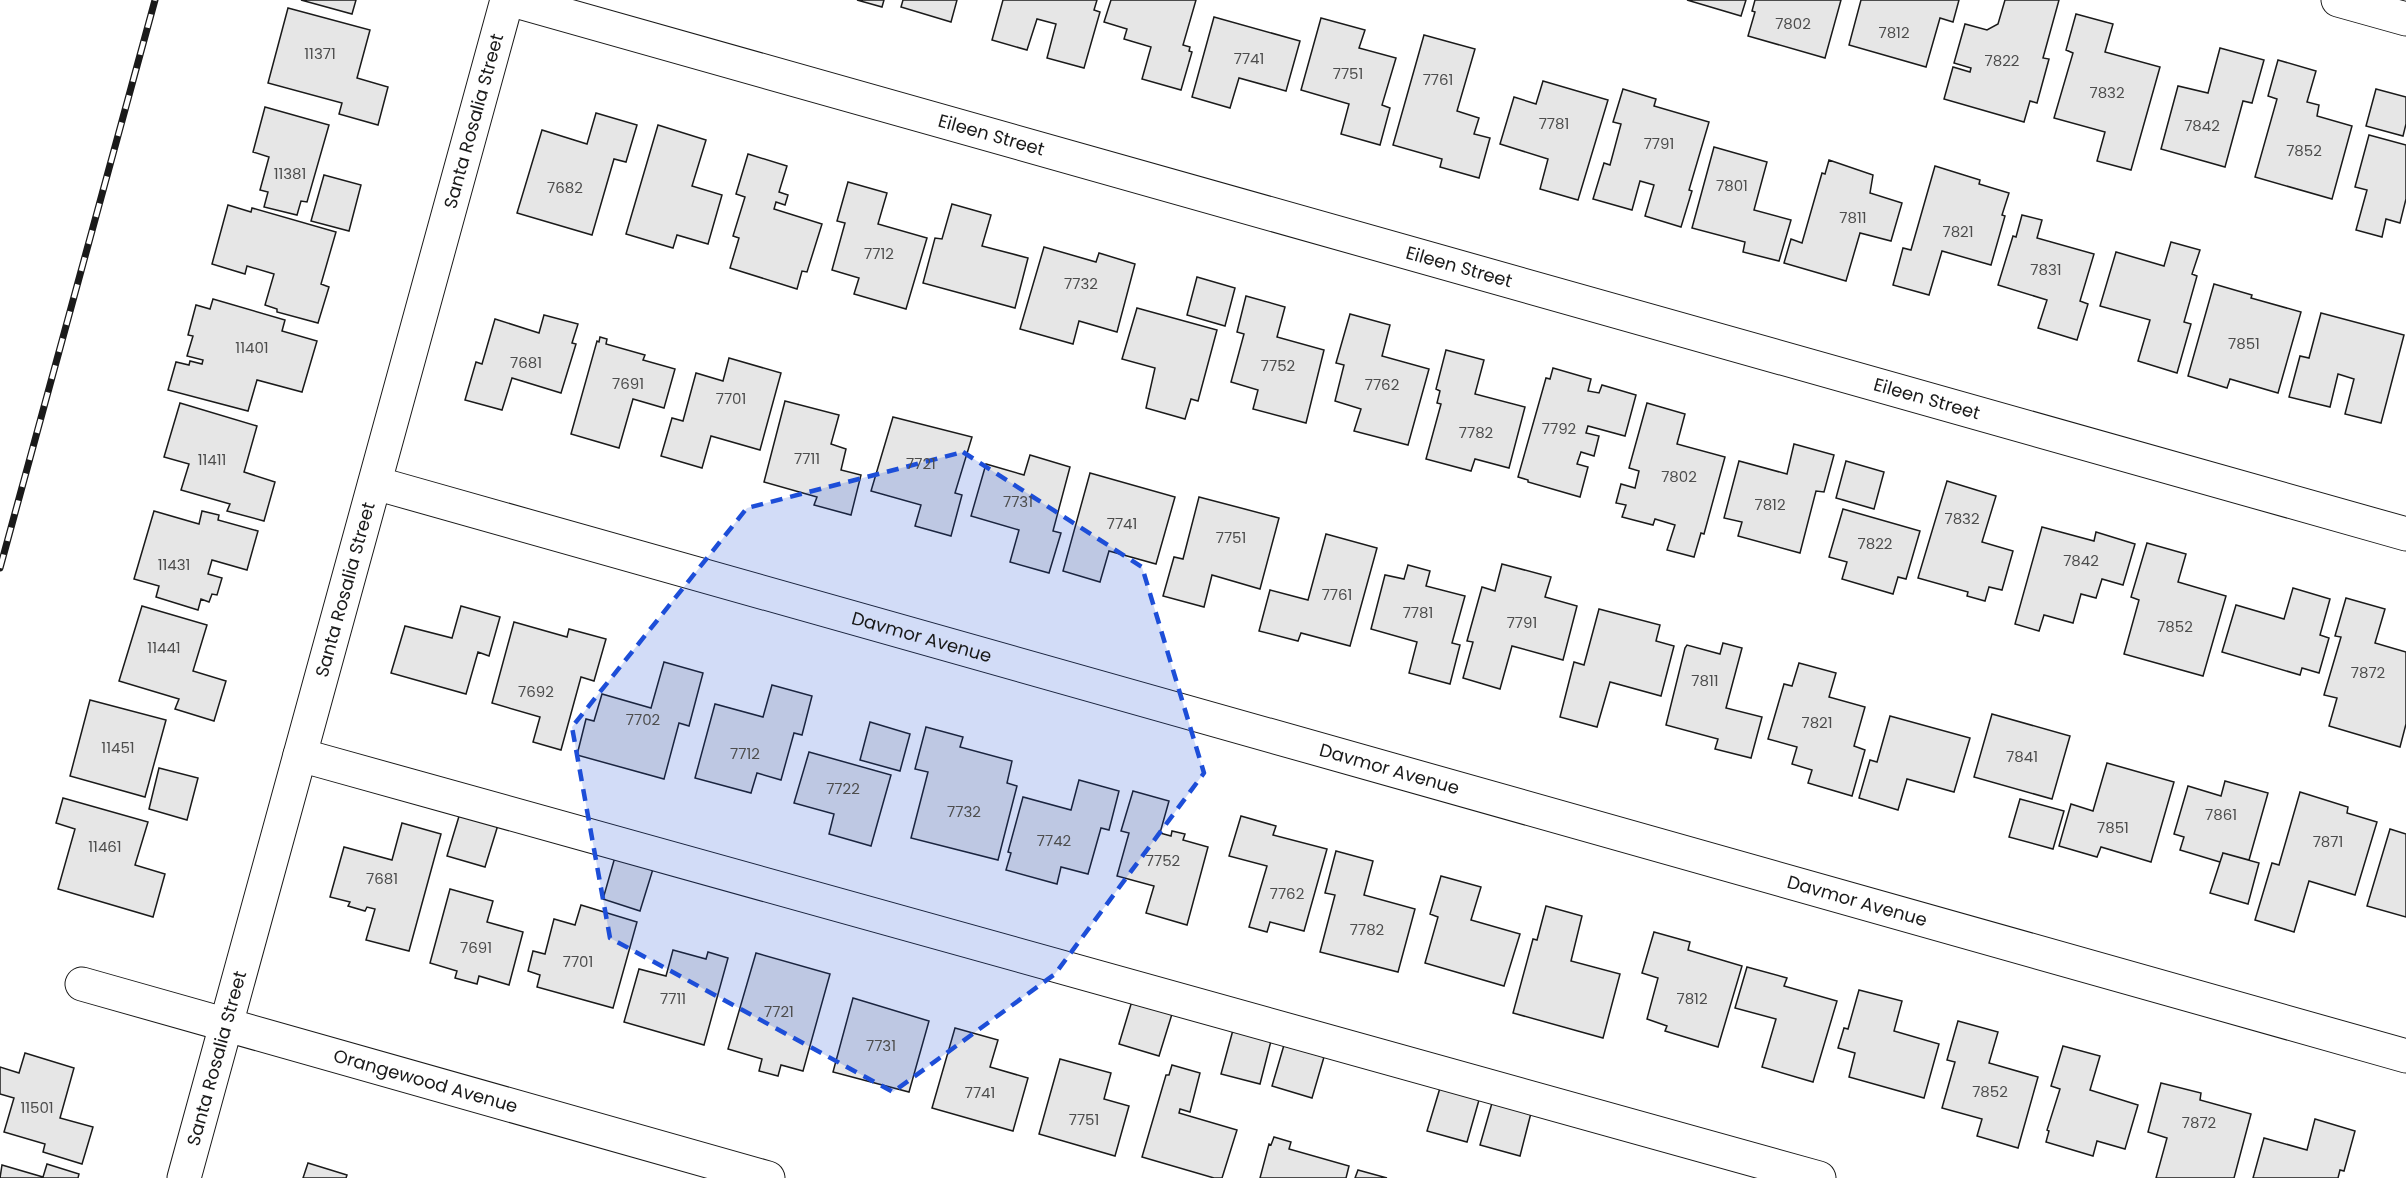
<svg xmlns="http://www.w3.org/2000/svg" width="2406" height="1178" font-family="Poppins,sans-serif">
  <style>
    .building { fill: #e6e6e6; stroke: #1a1a1a; stroke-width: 1.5 }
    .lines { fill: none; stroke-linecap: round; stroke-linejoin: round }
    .minor-casing { stroke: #1a1a1a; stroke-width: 35 }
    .minor { stroke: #fff; stroke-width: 33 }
    .rail-casing { stroke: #1a1a1a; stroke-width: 7 }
    .rail { stroke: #fff; stroke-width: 4.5; stroke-dasharray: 14; stroke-linecap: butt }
    .marked { fill: #1d4ed8; fill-opacity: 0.2; stroke: #1d4ed8; stroke-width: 4.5; stroke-dasharray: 12 8; stroke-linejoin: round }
    .labels { text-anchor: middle; stroke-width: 4.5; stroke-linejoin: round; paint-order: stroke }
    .number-label { font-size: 15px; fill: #4d4d4d }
    .street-label { font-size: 18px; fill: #1a1a1a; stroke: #fff }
  </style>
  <rect width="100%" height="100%" fill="#fff"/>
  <!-- building -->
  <path class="building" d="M 301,0 L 356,0 L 352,14 Z
    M 857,0 L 884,0 L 882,7 Z
    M 903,0 L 957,0 L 951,22 L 901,7 Z
    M 1003,0 L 1097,0 L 1094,10 L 1100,12 L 1084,68 L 1047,58 L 1056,24 L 1037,19 L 1027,50 L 992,40 Z
    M 1111,0 L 1196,0 L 1183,45 L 1190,47 L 1189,51 L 1192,52 L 1181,90 L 1142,79 L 1151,47 L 1124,39 L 1127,29 L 1104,22 Z
    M 1687,0 L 1746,0 L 1741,16 Z
    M 1755,0 L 1841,0 L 1825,58 L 1748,36 L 1755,12 L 1752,11 Z
    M 1861,0 L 1959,0 L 1953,22 L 1940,18 L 1926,67 L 1849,45 Z
    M 2005,0 L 2059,0 L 2043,58 L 2049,59 L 2037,103 L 2030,101 L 2024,122 L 1944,99 L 1953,67 L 1970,72 L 1971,68 L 1954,63 L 1965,24 L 1987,30 L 1998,24 Z
    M 288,8 L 370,30 L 357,78 L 388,87 L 378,125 L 339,114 L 342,103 L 268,83 Z
    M 2076,14 L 2113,24 L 2105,52 L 2160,67 L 2131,170 L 2097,161 L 2105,132 L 2054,118 L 2073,53 L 2066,50 Z
    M 1214,17 L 1300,41 L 1286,91 L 1239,78 L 1230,108 L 1192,97 Z
    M 1321,18 L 1365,30 L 1359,48 L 1396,58 L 1382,105 L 1390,108 L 1380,145 L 1341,134 L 1349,104 L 1301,90 Z
    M 1424,35 L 1475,49 L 1457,111 L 1479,118 L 1474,134 L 1490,138 L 1479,178 L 1440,167 L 1442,159 L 1393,145 Z
    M 2220,48 L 2264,60 L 2252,103 L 2243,101 L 2225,167 L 2161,149 L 2178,86 L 2208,93 Z
    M 2278,60 L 2316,71 L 2307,102 L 2319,105 L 2317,116 L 2352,126 L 2332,199 L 2255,177 L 2277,99 L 2268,96 Z
    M 1543,81 L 1608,100 L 1578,200 L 1540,189 L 1548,159 L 1500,144 L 1514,97 L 1536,104 Z
    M 1623,89 L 1656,99 L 1654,106 L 1709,122 L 1689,190 L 1692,191 L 1681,227 L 1645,216 L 1654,185 L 1640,181 L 1632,210 L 1593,199 L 1604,163 L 1610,165 L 1621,124 L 1613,122 Z
    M 2376,89 L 2406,97 L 2406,124 L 2403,136 L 2366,126 Z
    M 265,107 L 329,125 L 307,202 L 301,201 L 297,215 L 264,207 L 268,192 L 260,190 L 269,157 L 253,152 Z
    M 596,113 L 637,125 L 626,162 L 614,159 L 592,235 L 517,213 L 542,130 L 587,144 Z
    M 658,125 L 706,140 L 692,186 L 722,195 L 708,244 L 677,235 L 673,248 L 626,234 Z
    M 2369,135 L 2406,145 L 2406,199 L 2400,223 L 2386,219 L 2382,237 L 2356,230 L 2367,190 L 2355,187 Z
    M 1714,147 L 1767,162 L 1754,210 L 1791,220 L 1779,261 L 1743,252 L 1745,242 L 1692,228 Z
    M 748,154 L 787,166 L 779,192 L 788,195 L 785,205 L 776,202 L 774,209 L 822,224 L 807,272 L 802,271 L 797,289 L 730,268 L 739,238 L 733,236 L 745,197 L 736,194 Z
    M 1829,160 L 1873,175 L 1870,193 L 1902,203 L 1891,241 L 1860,233 L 1846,281 L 1784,263 L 1791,239 L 1802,243 L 1822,173 L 1825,174 Z
    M 1935,166 L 1980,180 L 1979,184 L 2009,193 L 2002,215 L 2005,216 L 1991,265 L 1942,251 L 1929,295 L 1893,285 L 1903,248 L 1911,250 Z
    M 324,175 L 361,185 L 349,231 L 311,221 Z
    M 848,182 L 887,193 L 878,224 L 927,238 L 906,309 L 854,294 L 859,278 L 832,270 L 845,223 L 837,221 Z
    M 952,204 L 991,215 L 982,246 L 1028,258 L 1015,308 L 923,283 L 935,238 L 942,239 Z
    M 228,205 L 251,212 L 252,208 L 336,232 L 321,284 L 329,287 L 318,323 L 277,312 L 277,309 L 265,305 L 274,274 L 247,266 L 245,274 L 212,264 Z
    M 2022,215 L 2042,220 L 2037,238 L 2094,254 L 2080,301 L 2088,304 L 2077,340 L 2038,328 L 2047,300 L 1998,285 L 2013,236 L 2016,237 Z
    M 2171,242 L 2200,250 L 2192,274 L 2197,276 L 2184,322 L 2191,324 L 2177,373 L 2138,361 L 2150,320 L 2100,306 L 2116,252 L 2164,266 Z
    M 1044,247 L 1096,262 L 1099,253 L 1135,264 L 1117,332 L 1079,321 L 1073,344 L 1020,329 Z
    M 1197,277 L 1235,288 L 1225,326 L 1187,315 Z
    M 2214,284 L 2252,295 L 2251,298 L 2301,312 L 2278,393 L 2230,379 L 2227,388 L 2188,376 Z
    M 1246,296 L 1285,307 L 1277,337 L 1324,350 L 1306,423 L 1253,409 L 1258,390 L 1231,382 L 1244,334 L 1237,332 Z
    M 213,299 L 285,320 L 282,331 L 317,341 L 302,392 L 257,380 L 248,411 L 168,390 L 176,362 L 189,365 L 190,361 L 202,364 L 203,360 L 187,356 L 193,336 L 188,335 L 196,305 L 210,309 Z
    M 1137,308 L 1217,330 L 1198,401 L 1191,399 L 1185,419 L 1146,408 L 1155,368 L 1122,359 Z
    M 2321,313 L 2404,335 L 2381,423 L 2345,414 L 2354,379 L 2338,374 L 2330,407 L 2289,397 L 2300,356 L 2309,358 Z
    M 1350,314 L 1390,325 L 1382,356 L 1429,369 L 1408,445 L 1354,431 L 1361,409 L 1335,401 L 1344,365 L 1336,363 Z
    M 544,315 L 578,324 L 572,343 L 576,344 L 561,393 L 512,378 L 502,410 L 465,400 L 476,362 L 482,364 L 495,319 L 539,333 Z
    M 600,337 L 607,339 L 606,344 L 645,355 L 643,360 L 675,369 L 664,408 L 633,399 L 619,448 L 571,434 L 597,341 L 599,342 Z
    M 1446,350 L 1484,360 L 1475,394 L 1525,407 L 1509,468 L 1475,459 L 1471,471 L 1426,459 L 1441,404 L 1437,403 L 1440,391 L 1436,389 Z
    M 729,358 L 781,373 L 760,450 L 711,436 L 702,468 L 661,456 L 672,418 L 683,421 L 696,373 L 723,381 Z
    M 1553,368 L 1591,379 L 1588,391 L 1599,393 L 1602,385 L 1636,395 L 1625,436 L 1588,426 L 1586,433 L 1599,436 L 1594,456 L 1581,452 L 1577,464 L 1588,467 L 1580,497 L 1528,482 L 1528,480 L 1518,477 L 1546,378 L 1550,379 Z
    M 785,401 L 839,415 L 831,444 L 846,449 L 841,470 L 861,475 L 851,515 L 814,505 L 817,497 L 764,482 Z
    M 180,403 L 257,426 L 244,472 L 275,482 L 264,521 L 227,511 L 230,504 L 181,490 L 189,464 L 164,457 Z
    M 1647,403 L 1685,414 L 1677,444 L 1725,457 L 1704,534 L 1701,533 L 1694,557 L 1667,550 L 1675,525 L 1655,519 L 1653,525 L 1622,517 L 1626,505 L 1616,503 L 1621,484 L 1635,488 L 1639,471 L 1629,468 Z
    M 893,417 L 972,437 L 955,493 L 962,495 L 951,536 L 915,526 L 921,505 L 871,491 Z
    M 1794,444 L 1834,455 L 1824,492 L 1816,491 L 1800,553 L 1738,536 L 1742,522 L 1724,518 L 1739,461 L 1787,474 Z
    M 1030,455 L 1070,467 L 1053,531 L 1061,533 L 1049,573 L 1010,562 L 1019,530 L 971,516 L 986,464 L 1024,475 Z
    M 1846,461 L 1884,472 L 1874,509 L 1836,498 Z
    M 1090,473 L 1175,497 L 1156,564 L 1109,551 L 1100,582 L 1063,571 Z
    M 1947,481 L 1996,496 L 1982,542 L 2013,551 L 2002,590 L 1989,587 L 1985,601 L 1967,596 L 1968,592 L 1918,578 Z
    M 1199,497 L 1279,518 L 1260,589 L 1212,575 L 1204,607 L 1163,596 L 1174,557 L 1183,559 Z
    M 1843,509 L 1920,531 L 1906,579 L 1898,577 L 1893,594 L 1842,579 L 1847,562 L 1829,557 Z
    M 154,511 L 199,524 L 202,511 L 219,515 L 218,520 L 258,531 L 247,570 L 212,560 L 208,574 L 222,578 L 217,595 L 212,594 L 209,602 L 201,599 L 198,610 L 156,597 L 159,586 L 134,579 Z
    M 2042,527 L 2094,541 L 2096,532 L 2135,544 L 2123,585 L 2102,579 L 2096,598 L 2081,594 L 2073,623 L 2044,615 L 2039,631 L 2015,624 Z
    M 1326,534 L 1377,548 L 1350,646 L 1301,633 L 1298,641 L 1259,631 L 1270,590 L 1308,600 Z
    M 2147,543 L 2186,554 L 2178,582 L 2226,596 L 2203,676 L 2124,654 L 2139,600 L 2131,597 Z
    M 1502,564 L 1551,577 L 1545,597 L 1577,606 L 1563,660 L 1512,646 L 1500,689 L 1463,678 L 1473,642 L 1467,641 L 1482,587 L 1495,591 Z
    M 1408,565 L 1430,571 L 1426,586 L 1465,596 L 1452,643 L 1460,645 L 1450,684 L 1409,673 L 1417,642 L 1371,629 L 1385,575 L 1404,579 Z
    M 2293,588 L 2330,599 L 2320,635 L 2329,638 L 2319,673 L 2302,668 L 2300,675 L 2222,652 L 2236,605 L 2284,619 Z
    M 2346,598 L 2385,609 L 2375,643 L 2406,652 L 2406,724 L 2400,747 L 2329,726 L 2337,698 L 2324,695 L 2341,637 L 2335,636 Z
    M 142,606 L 207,625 L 193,671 L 226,681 L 214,721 L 175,709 L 179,699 L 119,681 Z
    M 461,606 L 500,617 L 489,656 L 478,652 L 466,694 L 391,673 L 405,626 L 452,638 Z
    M 1599,609 L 1660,625 L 1656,641 L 1674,646 L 1661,696 L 1610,682 L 1597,727 L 1560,717 L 1574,662 L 1584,665 Z
    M 514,622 L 567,637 L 569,629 L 606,639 L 594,681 L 581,677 L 561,750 L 533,742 L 540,717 L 492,703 Z
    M 1723,643 L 1742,648 L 1726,708 L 1762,717 L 1751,758 L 1715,749 L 1718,739 L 1666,725 L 1685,648 L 1687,645 L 1720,654 Z
    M 664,662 L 703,673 L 689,726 L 679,723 L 664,779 L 577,755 L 586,719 L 594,721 L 602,694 L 651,708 Z
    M 1799,663 L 1836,673 L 1829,697 L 1865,707 L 1854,746 L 1865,750 L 1852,796 L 1808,783 L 1812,770 L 1792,764 L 1797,747 L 1768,739 L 1784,684 L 1792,686 Z
    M 772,685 L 812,696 L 802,735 L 794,733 L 781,780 L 757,773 L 751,793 L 695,778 L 715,704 L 763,717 Z
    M 90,700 L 166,720 L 145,797 L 70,776 Z
    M 1992,714 L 2070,736 L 2052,799 L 1974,777 Z
    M 1890,716 L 1970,738 L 1954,792 L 1907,779 L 1898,810 L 1859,798 L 1870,760 L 1877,762 Z
    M 870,722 L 910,734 L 900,771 L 860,760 Z
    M 926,727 L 963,737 L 960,747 L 1012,761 L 1007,783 L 1017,786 L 998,860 L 911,838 L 928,772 L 915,769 Z
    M 809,752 L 891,775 L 871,846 L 829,834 L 834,814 L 794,803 Z
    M 2107,763 L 2174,782 L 2151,862 L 2101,847 L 2097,857 L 2059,846 L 2071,804 L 2093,811 Z
    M 159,768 L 198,778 L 187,820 L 149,809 Z
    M 1079,780 L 1119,791 L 1109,830 L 1101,828 L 1088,874 L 1061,867 L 1057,884 L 1006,870 L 1011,853 L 1008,852 L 1023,797 L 1071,810 Z
    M 2225,781 L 2268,793 L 2249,860 L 2223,853 L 2220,862 L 2180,850 L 2184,837 L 2174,834 L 2188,786 L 2221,796 Z
    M 1133,791 L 1169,801 L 1160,833 L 1171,836 L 1172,831 L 1185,834 L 1183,840 L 1208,847 L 1187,925 L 1146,913 L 1154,886 L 1117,876 L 1129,833 L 1121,831 Z
    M 2300,792 L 2348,807 L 2347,813 L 2377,822 L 2355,895 L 2309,881 L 2294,932 L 2255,920 L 2272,863 L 2279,865 Z
    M 63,798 L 148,822 L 135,865 L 165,874 L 153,917 L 58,889 L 75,829 L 56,823 Z
    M 2020,799 L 2064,811 L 2053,849 L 2009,837 Z
    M 460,813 L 498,825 L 485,867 L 447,856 Z
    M 1241,816 L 1276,826 L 1273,835 L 1327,849 L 1304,931 L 1270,922 L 1267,932 L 1249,927 L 1267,866 L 1229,856 Z
    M 402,823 L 441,834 L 409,951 L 366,940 L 375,909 L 367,907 L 365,911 L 348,906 L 350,902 L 330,897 L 344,847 L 392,860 Z
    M 2390,829 L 2406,834 L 2406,917 L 2367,906 Z
    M 1336,851 L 1373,861 L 1364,895 L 1415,909 L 1398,972 L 1320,952 L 1335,895 L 1325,893 Z
    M 2223,853 L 2259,863 L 2248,904 L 2210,893 Z
    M 615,857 L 653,869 L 640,911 L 603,899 Z
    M 1441,876 L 1481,887 L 1471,920 L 1520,934 L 1504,986 L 1425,963 L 1438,917 L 1430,914 Z
    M 450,889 L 493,901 L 487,922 L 523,932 L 509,985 L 479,976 L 477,984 L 455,978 L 457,971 L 430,963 Z
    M 581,905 L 637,922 L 613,1008 L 537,987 L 540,975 L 528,971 L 533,951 L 545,954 L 554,919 L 575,925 Z
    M 1546,906 L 1582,916 L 1571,961 L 1620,974 L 1603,1038 L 1513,1013 L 1533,939 L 1537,940 Z
    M 1654,932 L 1690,942 L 1688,950 L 1742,966 L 1718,1047 L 1665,1031 L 1667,1026 L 1647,1019 L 1658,978 L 1642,973 Z
    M 673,950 L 706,959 L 708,952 L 728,958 L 704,1045 L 624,1022 L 639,969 L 666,976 Z
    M 756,953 L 830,974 L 803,1071 L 781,1065 L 778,1076 L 759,1071 L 762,1059 L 728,1049 Z
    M 1747,967 L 1787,978 L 1784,986 L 1837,1001 L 1813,1082 L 1762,1067 L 1776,1019 L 1735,1008 Z
    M 1859,990 L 1902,1001 L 1894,1031 L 1939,1044 L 1924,1098 L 1849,1077 L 1855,1053 L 1838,1048 L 1844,1028 L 1848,1029 Z
    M 853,998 L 929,1021 L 909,1092 L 833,1072 Z
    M 1132,1001 L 1172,1014 L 1159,1056 L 1119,1044 Z
    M 1958,1021 L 1998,1032 L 1989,1063 L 2038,1077 L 2018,1148 L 1977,1136 L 1982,1119 L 1942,1108 L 1955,1062 L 1947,1060 Z
    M 955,1028 L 998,1040 L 990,1067 L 1028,1078 L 1013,1131 L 932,1108 Z
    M 1233,1030 L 1271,1041 L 1260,1084 L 1221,1074 Z
    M 1284,1045 L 1324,1057 L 1312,1098 L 1272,1086 Z
    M 2063,1046 L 2100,1056 L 2090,1090 L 2138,1105 L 2125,1149 L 2097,1141 L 2093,1156 L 2046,1142 L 2049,1131 L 2047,1130 L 2060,1089 L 2051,1086 Z
    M 25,1053 L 74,1068 L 60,1118 L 93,1127 L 82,1164 L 43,1152 L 45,1144 L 4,1132 L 14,1098 L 0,1094 L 0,1067 L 19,1073 Z
    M 1060,1059 L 1111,1073 L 1104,1099 L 1129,1106 L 1115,1156 L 1039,1134 Z
    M 1172,1065 L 1200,1073 L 1190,1112 L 1180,1109 L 1179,1113 L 1237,1130 L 1222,1178 L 1214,1178 L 1142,1157 L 1166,1075 L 1169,1075 Z
    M 2161,1083 L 2201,1093 L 2200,1100 L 2251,1114 L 2234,1178 L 2156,1178 L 2167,1138 L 2148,1132 Z
    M 1440,1088 L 1479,1100 L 1467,1142 L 1427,1131 Z
    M 1492,1103 L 1531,1113 L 1520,1156 L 1480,1145 Z
    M 2315,1119 L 2355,1131 L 2344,1171 L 2340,1170 L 2338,1178 L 2253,1178 L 2264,1138 L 2307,1150 Z
    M 1274,1137 L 1291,1142 L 1289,1149 L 1349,1166 L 1346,1178 L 1260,1178 L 1269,1144 L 1271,1145 Z
    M 308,1163 L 347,1175 L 346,1178 L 303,1178 Z
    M 47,1164 L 79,1174 L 78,1178 L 0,1178 L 2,1165 L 43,1177 Z
    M 1358,1170 L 1387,1178 L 1355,1178 Z"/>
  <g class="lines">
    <defs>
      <g id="minor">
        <path id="s1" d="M 512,0 L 2406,534"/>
        <path d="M 2338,0 L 2406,19"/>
        <path id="s2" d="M 375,483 L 2406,1056"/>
        <path d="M 300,755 L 1819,1178"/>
        <path id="s3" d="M 82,984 L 768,1178"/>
        <path id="s4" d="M 184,1178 L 507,0"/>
      </g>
    </defs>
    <!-- minor casing -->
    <use href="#minor" class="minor-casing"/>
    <!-- minor -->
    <use href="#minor" class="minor"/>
    <defs>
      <path id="rail" d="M 0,568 L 155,0"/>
    </defs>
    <!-- rail casing -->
    <use href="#rail" class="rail-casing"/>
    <!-- rail -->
    <use href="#rail" class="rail"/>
  </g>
  <!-- marked area -->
  <path class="marked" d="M 963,452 L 1142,567 L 1204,773 L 1055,974 L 893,1092 L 610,938 L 572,727 L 747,508 Z"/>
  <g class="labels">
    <!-- number labels -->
    <g class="number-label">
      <text x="1793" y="29">7802</text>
      <text x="1894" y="38">7812</text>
      <text x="320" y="59">11371</text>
      <text x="1249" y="64">7741</text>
      <text x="2002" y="66">7822</text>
      <text x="1348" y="79">7751</text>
      <text x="1438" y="85">7761</text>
      <text x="2107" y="98">7832</text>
      <text x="1554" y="129">7781</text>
      <text x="2202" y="131">7842</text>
      <text x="1659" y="149">7791</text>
      <text x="2304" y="156">7852</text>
      <text x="290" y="179">11381</text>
      <text x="1732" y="191">7801</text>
      <text x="565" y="193">7682</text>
      <text x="1853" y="223">7811</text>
      <text x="1958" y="237">7821</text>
      <text x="879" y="259">7712</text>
      <text x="2046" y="275">7831</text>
      <text x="1081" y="289">7732</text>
      <text x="2244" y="349">7851</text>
      <text x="252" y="353">11401</text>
      <text x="526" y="368">7681</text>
      <text x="1278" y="371">7752</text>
      <text x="628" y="389">7691</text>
      <text x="1382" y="390">7762</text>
      <text x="731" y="404">7701</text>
      <text x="1559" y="434">7792</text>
      <text x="1476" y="438">7782</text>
      <text x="807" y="464">7711</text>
      <text x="212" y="465">11411</text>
      <text x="921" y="469">7721</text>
      <text x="1679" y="482">7802</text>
      <text x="1018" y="507">7731</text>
      <text x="1770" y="510">7812</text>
      <text x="1962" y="524">7832</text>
      <text x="1122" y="529">7741</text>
      <text x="1231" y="543">7751</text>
      <text x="1875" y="549">7822</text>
      <text x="2081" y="566">7842</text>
      <text x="174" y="570">11431</text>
      <text x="1337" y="600">7761</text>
      <text x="1418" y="618">7781</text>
      <text x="1522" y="628">7791</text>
      <text x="2175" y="632">7852</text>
      <text x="164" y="653">11441</text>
      <text x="2368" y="678">7872</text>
      <text x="1705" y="686">7811</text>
      <text x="536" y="697">7692</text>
      <text x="643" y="725">7702</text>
      <text x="1817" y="728">7821</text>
      <text x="118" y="753">11451</text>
      <text x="745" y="759">7712</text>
      <text x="2022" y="762">7841</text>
      <text x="843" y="794">7722</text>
      <text x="964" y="817">7732</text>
      <text x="2221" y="820">7861</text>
      <text x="2113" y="833">7851</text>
      <text x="1054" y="846">7742</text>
      <text x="2328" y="847">7871</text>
      <text x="105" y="852">11461</text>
      <text x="1163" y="866">7752</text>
      <text x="382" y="884">7681</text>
      <text x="1287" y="899">7762</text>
      <text x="1367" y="935">7782</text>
      <text x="476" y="953">7691</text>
      <text x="578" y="967">7701</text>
      <text x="673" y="1004">7711</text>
      <text x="1692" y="1004">7812</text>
      <text x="779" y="1017">7721</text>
      <text x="881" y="1051">7731</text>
      <text x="1990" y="1097">7852</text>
      <text x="980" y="1098">7741</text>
      <text x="37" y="1113">11501</text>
      <text x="1084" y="1125">7751</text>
      <text x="2199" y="1128">7872</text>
    </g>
    <!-- street labels -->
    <g class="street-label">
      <text dy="6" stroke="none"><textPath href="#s4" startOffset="1096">Santa Rosalia Street</textPath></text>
      <text dy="6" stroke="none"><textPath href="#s1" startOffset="498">Eileen Street</textPath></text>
      <text dy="6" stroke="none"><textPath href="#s1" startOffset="984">Eileen Street</textPath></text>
      <text dy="6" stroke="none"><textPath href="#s1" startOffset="1470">Eileen Street</textPath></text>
      <text dy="6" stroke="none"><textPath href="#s4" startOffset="610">Santa Rosalia Street</textPath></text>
      <text dy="6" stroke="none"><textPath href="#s2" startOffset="568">Davmor Avenue</textPath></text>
      <text dy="6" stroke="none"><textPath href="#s2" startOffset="1054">Davmor Avenue</textPath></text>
      <text dy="6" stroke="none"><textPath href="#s2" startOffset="1540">Davmor Avenue</textPath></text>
      <text dy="6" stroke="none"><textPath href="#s4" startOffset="124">Santa Rosalia Street</textPath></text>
      <text dy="6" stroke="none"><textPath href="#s3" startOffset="357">Orangewood Avenue</textPath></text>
    </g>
  </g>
</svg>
